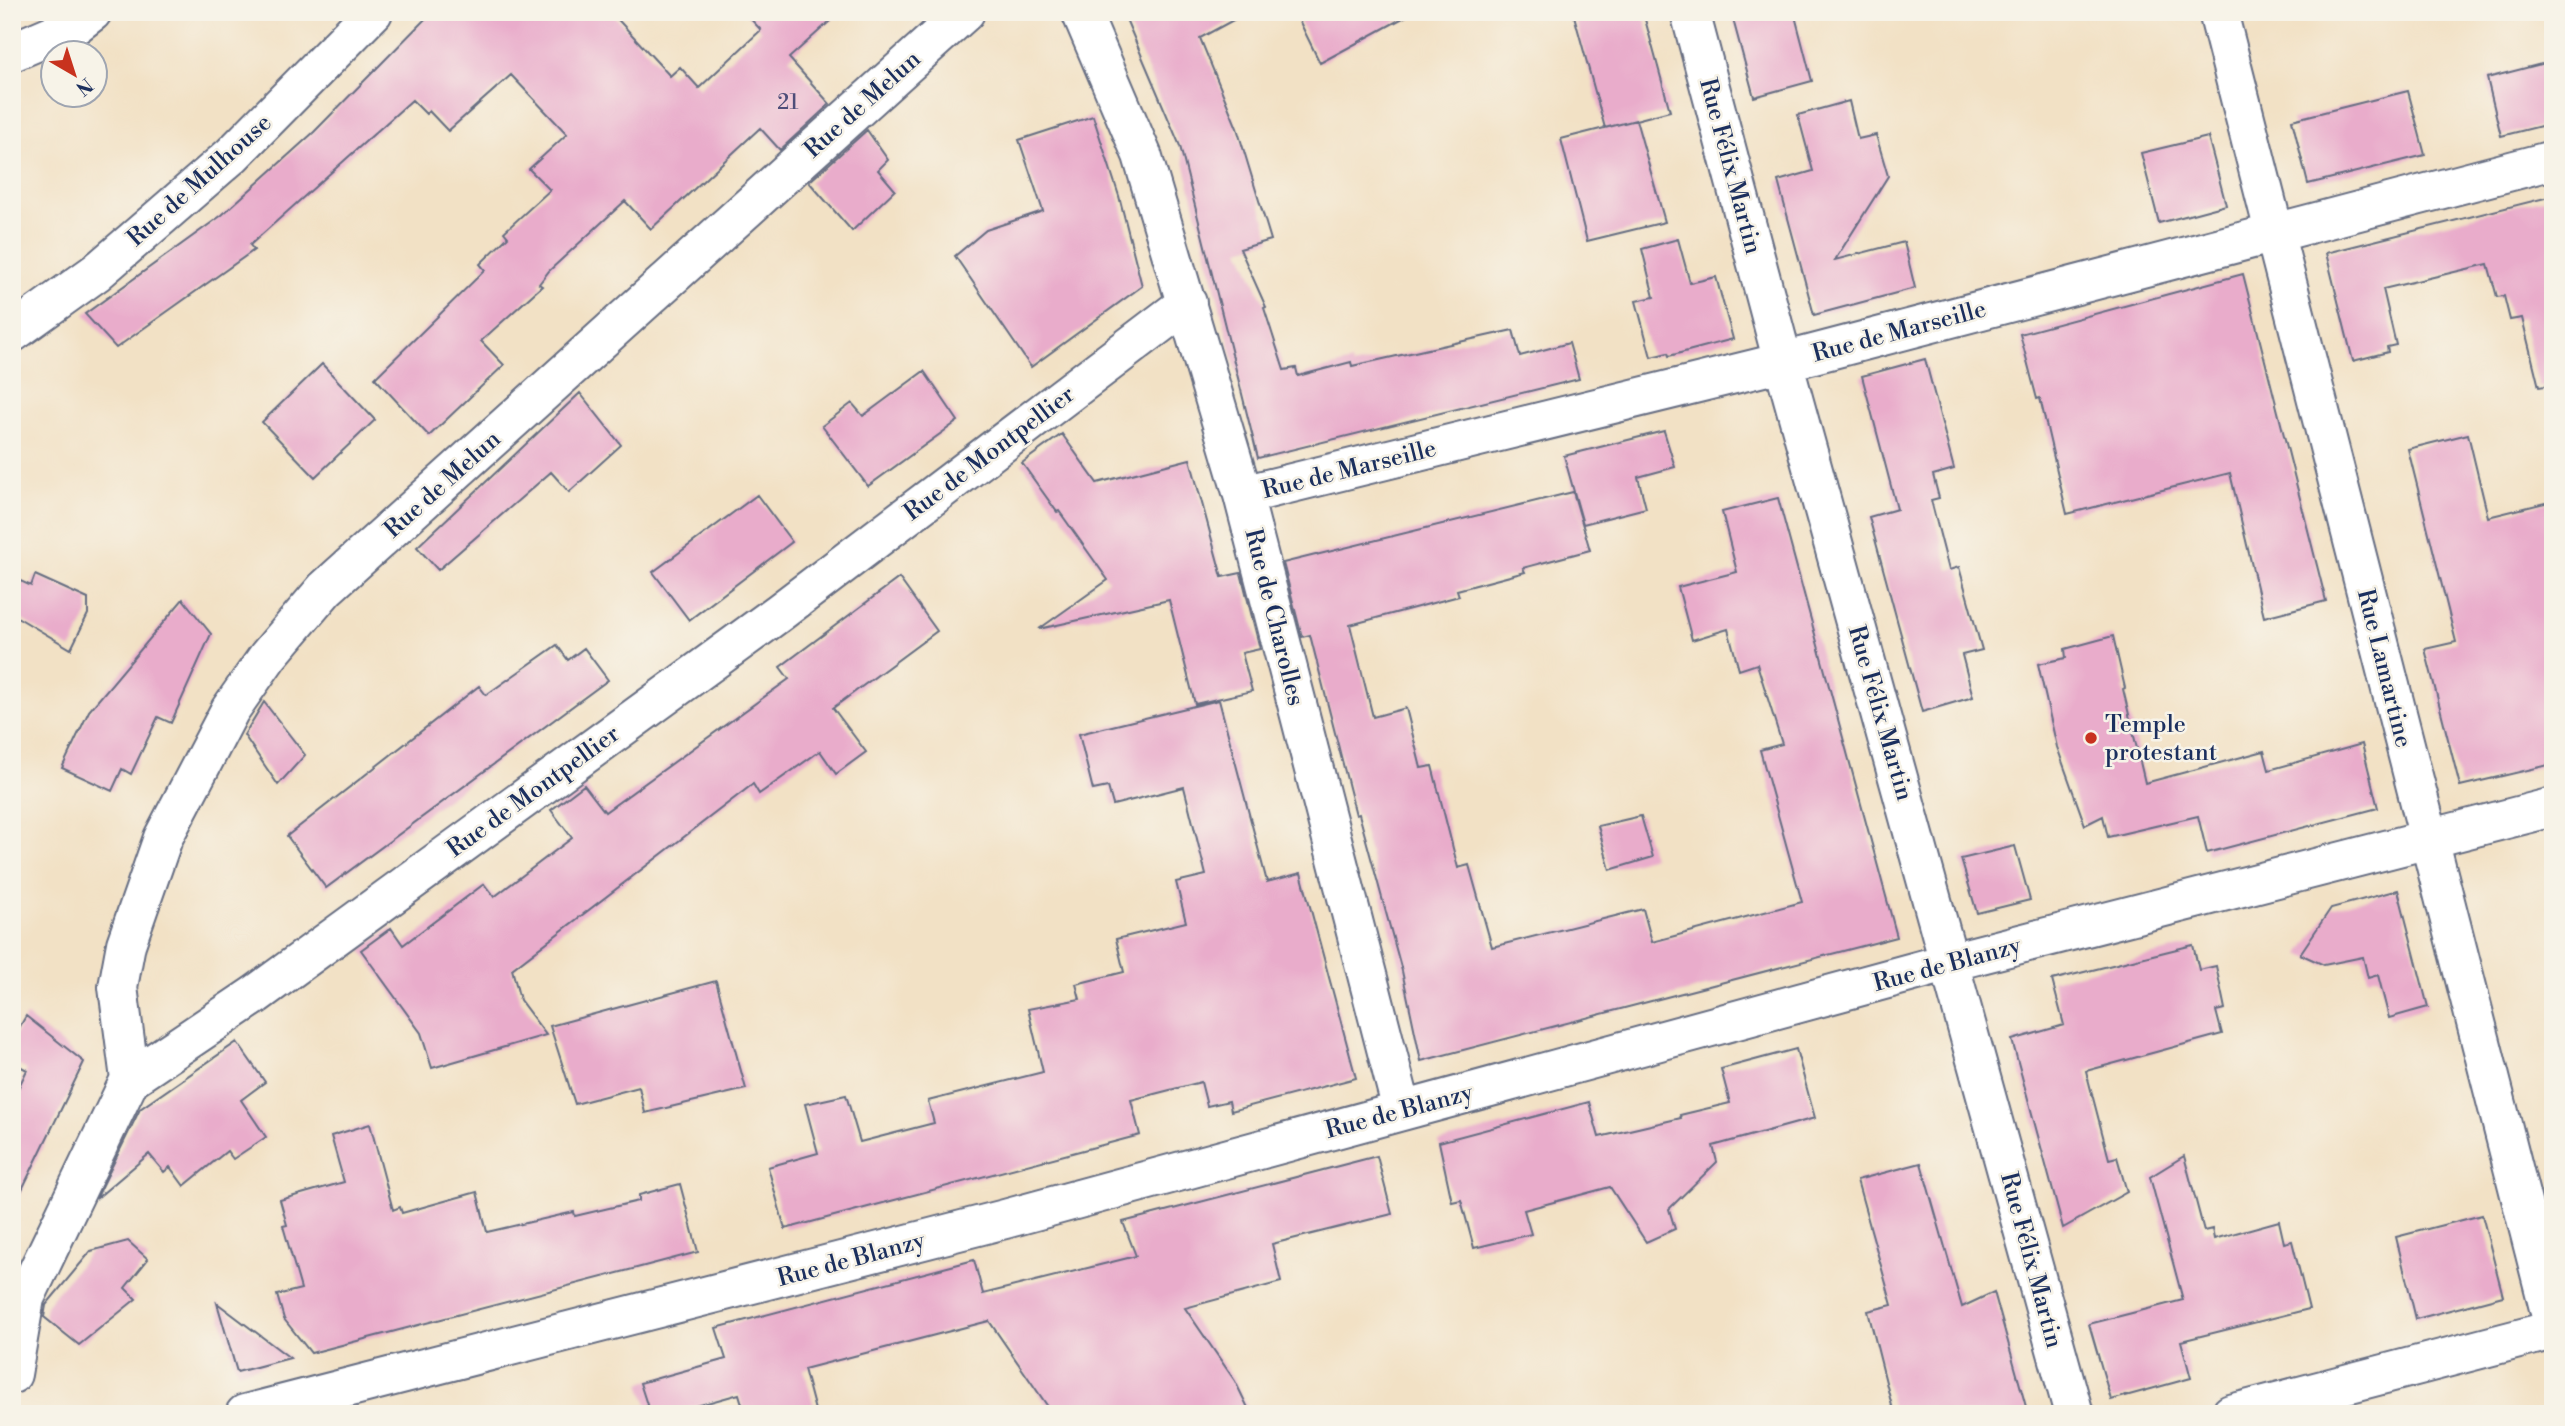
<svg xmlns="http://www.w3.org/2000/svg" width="2565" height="1426" font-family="'Libre Bodoni',serif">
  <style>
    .building { fill: #e9accb }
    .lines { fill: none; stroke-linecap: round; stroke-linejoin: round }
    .street-casing { stroke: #666d82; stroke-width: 42 }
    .street { stroke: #fff; stroke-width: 38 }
    .poi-dot { fill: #c8321e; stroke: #f7f3e8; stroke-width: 2.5 }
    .labels { text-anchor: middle; stroke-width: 5; stroke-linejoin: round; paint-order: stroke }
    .number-label { font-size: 21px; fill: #4e4e79 }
    .street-label { font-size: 24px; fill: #1b2f5e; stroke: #f7f3e8 }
    .poi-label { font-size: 24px; fill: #1b2f5e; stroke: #f7f3e8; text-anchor: start }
  </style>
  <rect width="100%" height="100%" fill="#f7f3e8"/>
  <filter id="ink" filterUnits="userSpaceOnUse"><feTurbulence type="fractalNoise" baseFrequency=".0143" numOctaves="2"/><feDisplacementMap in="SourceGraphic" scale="14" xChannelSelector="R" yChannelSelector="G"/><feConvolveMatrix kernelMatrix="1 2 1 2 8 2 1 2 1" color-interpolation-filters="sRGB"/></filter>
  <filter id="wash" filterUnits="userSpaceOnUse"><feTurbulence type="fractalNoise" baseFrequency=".00686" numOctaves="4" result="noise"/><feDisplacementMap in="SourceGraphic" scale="28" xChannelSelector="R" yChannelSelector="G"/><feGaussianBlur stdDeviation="1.57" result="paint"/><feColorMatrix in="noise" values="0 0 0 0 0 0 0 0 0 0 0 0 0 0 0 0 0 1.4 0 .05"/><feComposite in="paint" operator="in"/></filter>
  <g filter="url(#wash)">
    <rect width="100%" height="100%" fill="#f2e1c5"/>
    <g id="blocks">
      <!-- building -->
      <path class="building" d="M 432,12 L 611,12 L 670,76 L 680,67 L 699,88 L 761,30 L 744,12 L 840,12 L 789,58 L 830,104 L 780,150 L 760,128 L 651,229 L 625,201 L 549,271 L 539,284 L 542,286 L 481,341 L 504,365 L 429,436 L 375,378 L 485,270 L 480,264 L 508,237 L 504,232 L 550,190 L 529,169 L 567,134 L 511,75 L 448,131 L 429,111 L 426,114 L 412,100 L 250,245 L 254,250 L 116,348 L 85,314 L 222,215 L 314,132 Z
        M 1123,12 L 1248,12 L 1200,38 L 1237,128 L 1271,240 L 1240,249 L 1266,307 L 1264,308 L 1284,370 L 1296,368 L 1298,376 L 1351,362 L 1352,366 L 1513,330 L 1520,356 L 1569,343 L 1579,379 L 1258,458 L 1180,146 Z
        M 1295,12 L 1414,12 L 1320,63 Z
        M 1573,12 L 1643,12 L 1670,111 L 1605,128 Z
        M 1731,12 L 1794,12 L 1812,81 L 1754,97 Z
        M 2553,61 L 2553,123 L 2501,136 L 2487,78 Z
        M 2408,91 L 2425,155 L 2308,184 L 2292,120 Z
        M 1849,101 L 1858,139 L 1876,135 L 1888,176 L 1835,260 L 1904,242 L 1915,288 L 1814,315 L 1778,181 L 1813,171 L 1798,115 Z
        M 1093,116 L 1119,196 L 1142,286 L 1031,367 L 955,256 L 986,230 L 1043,211 L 1019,140 Z
        M 1636,120 L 1665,222 L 1587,241 L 1561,139 Z
        M 867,130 L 888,160 L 878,170 L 895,190 L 852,231 L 809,182 Z
        M 2208,137 L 2226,205 L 2159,223 L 2141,153 Z
        M 2553,196 L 2553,385 L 2539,387 L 2522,318 L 2510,320 L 2504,296 L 2497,297 L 2488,264 L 2383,289 L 2396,345 L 2387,347 L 2388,352 L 2353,361 L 2326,253 Z
        M 1678,239 L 1690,283 L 1716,277 L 1733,339 L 1669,356 L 1668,353 L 1651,357 L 1636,301 L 1654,297 L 1642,249 Z
        M 2243,274 L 2326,601 L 2264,617 L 2230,473 L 2067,514 L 2040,398 L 2037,399 L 2020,334 Z
        M 1925,359 L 1954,469 L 1933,475 L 1939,498 L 1931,500 L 1949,570 L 1959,567 L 1982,650 L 1962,655 L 1973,697 L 1922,712 L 1869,517 L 1897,509 L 1862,376 Z
        M 322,364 L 375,420 L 315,477 L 262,422 Z
        M 924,371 L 958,421 L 868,486 L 822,426 L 852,403 L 863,416 Z
        M 580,393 L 621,445 L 569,492 L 551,472 L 438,570 L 417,547 Z
        M 1664,431 L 1675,467 L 1638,477 L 1646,508 L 1583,524 L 1564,456 Z
        M 1062,434 L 1097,483 L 1190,459 L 1222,577 L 1241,573 L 1260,649 L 1242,653 L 1252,691 L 1195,704 L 1169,600 L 1039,629 L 1108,580 L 1059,511 L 1057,512 L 1022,463 Z
        M 2468,434 L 2488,517 L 2553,501 L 2553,764 L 2460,786 L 2425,649 L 2456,642 L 2408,449 Z
        M 1573,492 L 1590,550 L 1523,568 L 1525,572 L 1457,590 L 1459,596 L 1350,625 L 1373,717 L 1406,708 L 1421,768 L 1432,766 L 1458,868 L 1469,865 L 1492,947 L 1643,909 L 1652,942 L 1802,902 L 1760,750 L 1782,744 L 1757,664 L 1739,670 L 1728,629 L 1692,640 L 1678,587 L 1737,572 L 1722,512 L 1778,498 L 1897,937 L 1421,1061 L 1402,971 L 1359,814 L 1356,815 L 1310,635 L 1302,637 L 1283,563 Z
        M 757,495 L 792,542 L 689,620 L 653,572 Z
        M 35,575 L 88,599 L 88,614 L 71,649 L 12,614 L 12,577 L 31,586 Z
        M 899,578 L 937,631 L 833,708 L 866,752 L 836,774 L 820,751 L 759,794 L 753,784 L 512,969 L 520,1000 L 546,1035 L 432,1068 L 421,1033 L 361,950 L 391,928 L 403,945 L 484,884 L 494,897 L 572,838 L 551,810 L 584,785 L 605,812 L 789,679 L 780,667 Z
        M 183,599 L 211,634 L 171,723 L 158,717 L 131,774 L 122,769 L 112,791 L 62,768 L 89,711 Z
        M 2113,636 L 2125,688 L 2123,689 L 2145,783 L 2264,751 L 2269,770 L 2362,744 L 2378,808 L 2207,853 L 2198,816 L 2108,837 L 2103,816 L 2085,825 L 2057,747 L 2038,664 L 2066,658 L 2065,649 Z
        M 557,645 L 568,660 L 584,648 L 608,680 L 326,888 L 287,836 L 479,686 L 486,695 Z
        M 1219,700 L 1267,882 L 1301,873 L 1356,1078 L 1231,1111 L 1229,1101 L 1207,1106 L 1201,1082 L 1131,1100 L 1140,1135 L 785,1229 L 768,1167 L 818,1153 L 805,1104 L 846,1095 L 860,1142 L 934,1123 L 928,1101 L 1043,1072 L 1028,1009 L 1080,999 L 1076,984 L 1124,972 L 1116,939 L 1186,922 L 1176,882 L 1206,875 L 1184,787 L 1113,805 L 1108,787 L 1093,790 L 1079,734 Z
        M 264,702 L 305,755 L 278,785 L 244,735 Z
        M 1641,816 L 1653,857 L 1610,870 L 1598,826 Z
        M 2015,846 L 2030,900 L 1977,913 L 1961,859 Z
        M 2398,890 L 2428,1007 L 2389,1018 L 2378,975 L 2368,978 L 2363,957 L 2324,965 L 2300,954 L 2331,908 Z
        M 2193,945 L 2199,970 L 2216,966 L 2225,1009 L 2216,1011 L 2222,1034 L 2086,1071 L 2109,1159 L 2117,1157 L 2127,1192 L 2063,1228 L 2012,1040 L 2064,1025 L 2052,980 Z
        M 716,981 L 746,1089 L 645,1113 L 639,1087 L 575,1104 L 550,1026 Z
        M 26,1016 L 84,1062 L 12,1210 L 12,1101 L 27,1070 L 12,1062 L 12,1040 Z
        M 237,1042 L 265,1082 L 241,1100 L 266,1137 L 233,1159 L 227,1151 L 184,1186 L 170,1167 L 164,1172 L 149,1154 L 96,1199 L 140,1109 Z
        M 1796,1049 L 1815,1118 L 1713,1146 L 1717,1162 L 1669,1209 L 1675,1229 L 1646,1242 L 1610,1187 L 1524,1210 L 1531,1234 L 1474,1248 L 1461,1200 L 1452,1202 L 1439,1142 L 1589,1102 L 1599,1137 L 1681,1118 L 1680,1115 L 1730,1103 L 1721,1069 Z
        M 370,1124 L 393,1210 L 400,1207 L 402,1213 L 477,1192 L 487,1232 L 574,1212 L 575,1216 L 639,1201 L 639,1195 L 680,1184 L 698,1252 L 311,1353 L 284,1319 L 277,1295 L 301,1289 L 283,1226 L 287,1225 L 280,1200 L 344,1182 L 331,1136 Z
        M 1377,1156 L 1392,1214 L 1272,1244 L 1281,1282 L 1185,1308 L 1235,1381 L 1251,1414 L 1053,1414 L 989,1321 L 804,1369 L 816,1414 L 745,1414 L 739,1394 L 668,1414 L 650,1414 L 640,1383 L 726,1359 L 716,1328 L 974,1260 L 983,1294 L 1136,1256 L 1123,1222 Z
        M 2184,1156 L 2204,1231 L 2212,1229 L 2214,1239 L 2279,1221 L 2284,1243 L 2292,1241 L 2309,1309 L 2181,1341 L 2191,1378 L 2111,1400 L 2089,1324 L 2183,1300 L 2150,1177 Z
        M 1921,1163 L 1962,1307 L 1994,1292 L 2028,1414 L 1894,1414 L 1868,1311 L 1892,1305 L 1857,1180 Z
        M 2482,1215 L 2503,1296 L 2416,1319 L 2396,1237 Z
        M 128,1241 L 148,1259 L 125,1288 L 136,1299 L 79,1345 L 44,1317 L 46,1305 L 91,1251 Z
        M 217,1303 L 290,1358 L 237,1372 Z"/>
    </g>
  </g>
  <g filter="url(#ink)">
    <use href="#blocks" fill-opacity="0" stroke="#666d82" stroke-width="2"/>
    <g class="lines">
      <defs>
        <path id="street" d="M 1081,12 L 1142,155 L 1243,495 L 1402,1110
          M 1690,12 L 1783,362 L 2074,1414
          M 2218,12 L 2553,1324
          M 12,52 L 75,25 L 92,12
          M 12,333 L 97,272 L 232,155 L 373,12
          M 1243,495 L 1783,362 L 2553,160
          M 130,1079 L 118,987 L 126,944 L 163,838 L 230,710 L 268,656 L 325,589 L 965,12
          M 12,1374 L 25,1298 L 130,1079 L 255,995 L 780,612 L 1187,303
          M 245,1414 L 1005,1219 L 1950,962 L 2553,807
          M 2231,1414 L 2553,1330"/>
      </defs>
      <!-- street casing -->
      <use href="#street" class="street-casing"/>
      <!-- street -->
      <use href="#street" class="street"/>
    </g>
  </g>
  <!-- markers -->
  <circle class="poi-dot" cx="2091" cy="738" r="7"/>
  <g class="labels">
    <!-- number labels -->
    <g class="number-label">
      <text x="788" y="109">21</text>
    </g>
    <!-- street labels -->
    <g class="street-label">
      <text transform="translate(862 104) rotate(-42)" y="8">Rue de Melun</text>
      <text transform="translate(1731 166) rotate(75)" y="8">Rue Félix Martin</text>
      <text transform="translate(199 180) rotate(-42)" y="8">Rue de Mulhouse</text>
      <text transform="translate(1899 331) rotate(-15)" y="8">Rue de Marseille</text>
      <text transform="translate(989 453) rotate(-37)" y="8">Rue de Montpellier</text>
      <text transform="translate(1349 469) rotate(-14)" y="8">Rue de Marseille</text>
      <text transform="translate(442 484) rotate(-42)" y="8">Rue de Melun</text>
      <text transform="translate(1275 617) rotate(76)" y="8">Rue de Charolles</text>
      <text transform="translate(2385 668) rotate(76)" y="8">Rue Lamartine</text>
      <text transform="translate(1881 713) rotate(74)" y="8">Rue Félix Martin</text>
      <text transform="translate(533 791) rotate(-36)" y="8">Rue de Montpellier</text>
      <text transform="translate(1947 964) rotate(-15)" y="8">Rue de Blanzy</text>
      <text transform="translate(1399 1111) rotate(-15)" y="8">Rue de Blanzy</text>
      <text transform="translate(851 1259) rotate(-15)" y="8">Rue de Blanzy</text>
      <text transform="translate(2032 1260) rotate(75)" y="8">Rue Félix Martin</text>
    </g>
    <!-- poi labels -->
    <g class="poi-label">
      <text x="2105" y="732">Temple<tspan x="2105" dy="28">protestant</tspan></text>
    </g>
  </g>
  <!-- margin -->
  <rect width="2565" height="1426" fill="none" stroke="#f7f3e8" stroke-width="42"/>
  <!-- north arrow -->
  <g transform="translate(74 74) rotate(141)"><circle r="33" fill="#f7f3e8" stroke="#9fa5b1" stroke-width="2"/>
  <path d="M0-5L12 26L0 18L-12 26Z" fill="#c8321e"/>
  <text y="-10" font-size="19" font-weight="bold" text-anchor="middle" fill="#1b2f5e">N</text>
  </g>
</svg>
